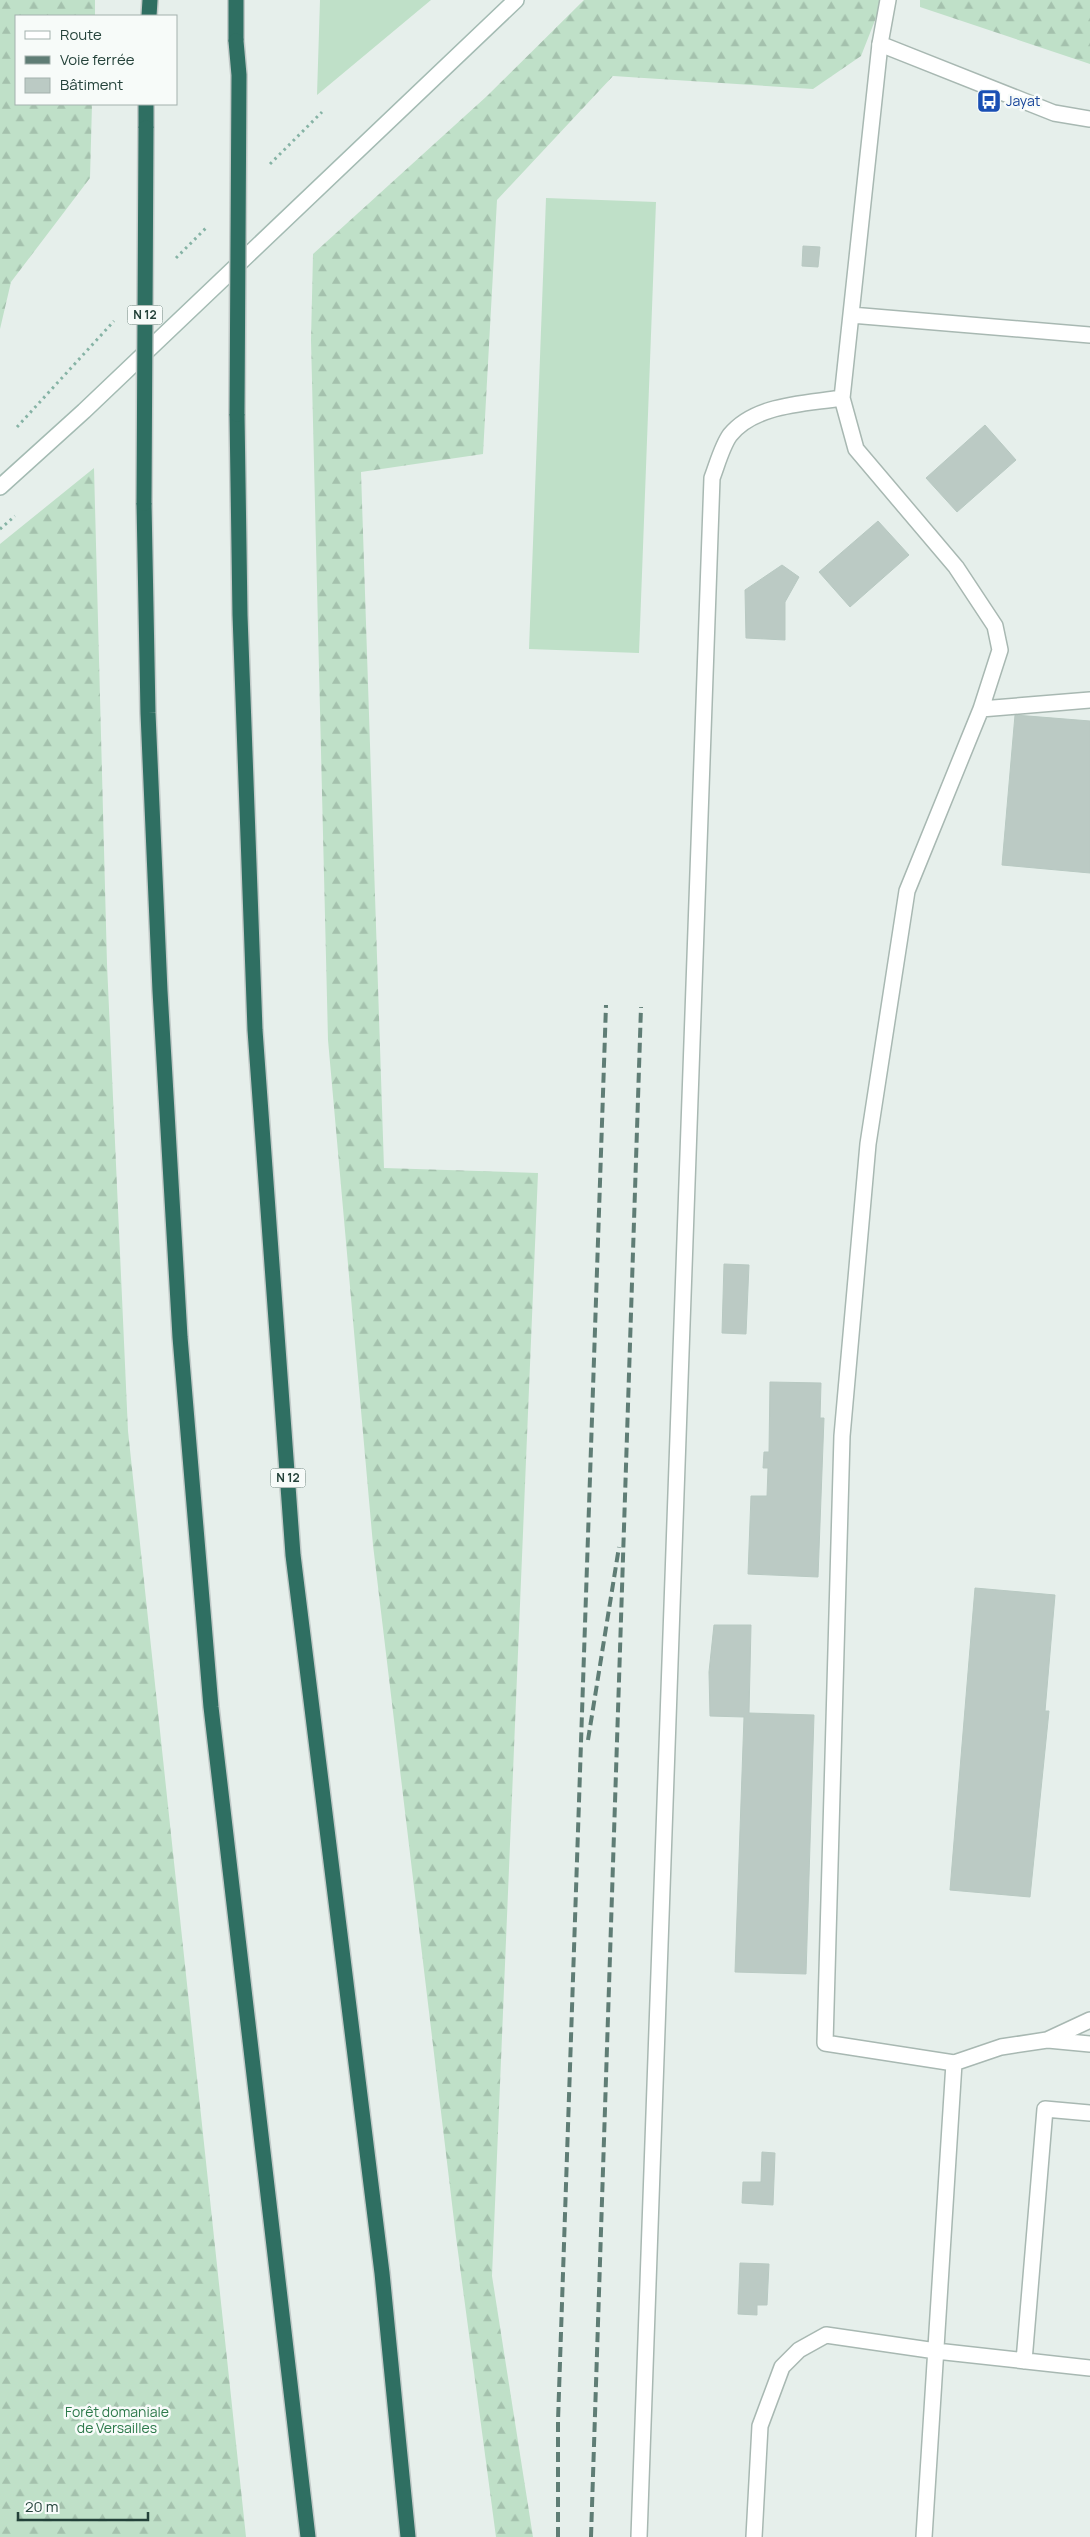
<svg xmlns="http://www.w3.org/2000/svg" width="1090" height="2537" font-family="Manrope,sans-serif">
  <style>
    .grass { fill: #bfe0c8 }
    .forest { fill: url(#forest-firs) }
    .building { fill: #bbcac4; stroke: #b8c9c2 }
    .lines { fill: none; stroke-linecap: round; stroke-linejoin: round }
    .lane-casing { stroke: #a8b8b2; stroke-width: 18 }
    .street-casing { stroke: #a8b8b2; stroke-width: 18 }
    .secondary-casing { stroke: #a4bbb3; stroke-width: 18 }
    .highway-casing { stroke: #c2cac8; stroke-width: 18 }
    .path { stroke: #86b3a5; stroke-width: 3; stroke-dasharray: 2.5 4; stroke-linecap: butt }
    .lane { stroke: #fff; stroke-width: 15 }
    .street { stroke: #fff; stroke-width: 15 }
    .secondary { stroke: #fff; stroke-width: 15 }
    .highway { stroke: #2f6f62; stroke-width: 15 }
    .rail { stroke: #5f7d75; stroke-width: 4; stroke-dasharray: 10 5; stroke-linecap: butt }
    .highway-bridge-casing { stroke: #c2cac8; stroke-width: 18; stroke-linecap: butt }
    .highway-bridge { stroke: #2f6f62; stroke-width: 15 }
    .labels { text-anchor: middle; stroke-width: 5; stroke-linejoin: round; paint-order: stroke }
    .shield { fill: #f7fbf9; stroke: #637a73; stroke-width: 1 }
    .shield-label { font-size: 12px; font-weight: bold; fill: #24423a }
    .transit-label { font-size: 14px; fill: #164399; stroke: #f7fbf9; text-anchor: start }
    .park-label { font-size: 14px; fill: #2d7a4b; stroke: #f7fbf9 }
  </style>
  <defs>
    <pattern id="forest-firs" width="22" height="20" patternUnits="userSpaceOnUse" patternTransform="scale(1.25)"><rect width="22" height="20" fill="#bfe0c8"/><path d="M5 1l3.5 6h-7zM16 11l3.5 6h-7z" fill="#a4c1ad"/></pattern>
  </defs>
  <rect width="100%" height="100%" fill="#e6efeb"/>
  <!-- grass -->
  <path class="grass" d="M 320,0 L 431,0 L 317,95 Z
    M 546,198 L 656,202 L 639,653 L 529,649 Z"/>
  <!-- forest -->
  <path class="forest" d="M 0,0 L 95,0 L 95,16 L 16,16 L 16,104 L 92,104 L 90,178 L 11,282 L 0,329 Z
    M 584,0 L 883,0 L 861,56 L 813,89 L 613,76 L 497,200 L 483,454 L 361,472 L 384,1168 L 538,1173 L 492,2276 L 533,2537 L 496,2537 L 456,2237 L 373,1545 L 328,1040 L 311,340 L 313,254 L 487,96 Z
    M 920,0 L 1090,0 L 1090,64 L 920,7 Z
    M 94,468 L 107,964 L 128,1431 L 246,2537 L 0,2537 L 0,544 Z"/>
  <!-- building -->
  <path class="building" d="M 803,246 L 820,247 L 818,267 L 802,266 Z
    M 985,425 L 1016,460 L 957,512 L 926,478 Z
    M 878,521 L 909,555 L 850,607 L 819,572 Z
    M 782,565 L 799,577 L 785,602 L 785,640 L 746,638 L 745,590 Z
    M 1015,715 L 1090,721 L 1090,873 L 1002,865 Z
    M 724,1264 L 749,1265 L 746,1334 L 722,1333 Z
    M 770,1382 L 821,1383 L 820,1418 L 824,1418 L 818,1577 L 748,1574 L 751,1496 L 767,1496 L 768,1468 L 763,1468 L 764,1452 L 769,1452 Z
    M 975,1588 L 1055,1595 L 1045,1711 L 1049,1711 L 1030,1897 L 950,1890 Z
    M 714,1625 L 751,1625 L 749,1713 L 814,1715 L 806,1974 L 735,1972 L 744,1717 L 710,1716 L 709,1672 Z
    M 762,2152 L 775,2153 L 773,2205 L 742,2203 L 743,2182 L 761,2182 Z
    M 740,2263 L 769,2264 L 767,2305 L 757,2305 L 757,2315 L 738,2314 Z"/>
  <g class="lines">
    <defs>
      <path id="lane" d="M 880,44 L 842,398 L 856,449 L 956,567 L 995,626 L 1000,650 L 981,709 L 907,891 L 868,1144 L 842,1436 L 825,2043 L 954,2063 L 1001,2047 L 1047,2040 L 1090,2020
        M 851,315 L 1090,335
        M 981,709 L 1090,700
        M 1048,2040 L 1090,2044
        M 1024,2361 L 1045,2109 L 1090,2113
        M 639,2537 L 712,478 C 717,465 722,446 730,435 C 755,404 805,404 842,398
        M 754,2537 L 760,2426 L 782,2367 L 799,2350 L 826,2335 L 936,2351 L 1090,2368
        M 924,2537 L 954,2063"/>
      <path id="street" d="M 888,0 L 880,44 L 1054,113 L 1090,119"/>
      <path id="secondary" d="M 0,487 L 84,411 L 516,0"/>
      <path id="highway" d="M 236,0 L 236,41
        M 149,16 L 150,0
        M 146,128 L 146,104
        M 237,414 L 240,615 L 255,1030 L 293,1555 L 382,2273 L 408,2537
        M 144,503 L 148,713 L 160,991 L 180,1337 L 211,1707 L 308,2537"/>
    </defs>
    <!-- lane casing -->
    <use href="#lane" class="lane-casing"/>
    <!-- street casing -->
    <use href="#street" class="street-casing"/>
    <!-- secondary casing -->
    <use href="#secondary" class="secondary-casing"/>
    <!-- highway casing -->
    <use href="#highway" class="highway-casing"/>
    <!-- path -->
    <path class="path" d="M 270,164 L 322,112
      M 176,258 L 207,227
      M 17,427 L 114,321
      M 0,529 L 15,516"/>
    <!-- lane -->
    <use href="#lane" class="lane"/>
    <!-- street -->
    <use href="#street" class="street"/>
    <!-- secondary -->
    <use href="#secondary" class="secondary"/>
    <!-- highway -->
    <use href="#highway" class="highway"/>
    <!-- rail -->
    <path class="rail" d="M 588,1740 L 619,1547
      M 558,2537 L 558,2421 L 606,1005
      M 591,2537 L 641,1007"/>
    <defs>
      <path id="highway-bridge" d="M 236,41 L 239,75 L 237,414
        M 144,503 L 146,128"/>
    </defs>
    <!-- highway-bridge casing -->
    <use href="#highway-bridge" class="highway-bridge-casing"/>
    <!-- highway-bridge -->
    <use href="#highway-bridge" class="highway-bridge"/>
  </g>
  <!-- icons -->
  <defs>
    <symbol id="bus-square" viewBox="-11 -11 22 22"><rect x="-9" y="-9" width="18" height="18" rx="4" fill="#1a4fb4" stroke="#f7fbf9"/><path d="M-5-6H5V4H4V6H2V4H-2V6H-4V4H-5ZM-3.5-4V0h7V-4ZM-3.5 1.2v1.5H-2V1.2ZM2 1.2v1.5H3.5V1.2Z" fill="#fff"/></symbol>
  </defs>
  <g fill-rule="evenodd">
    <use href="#bus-square" x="975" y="87" width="28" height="28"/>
  </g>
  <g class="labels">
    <!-- shield labels -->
    <g class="shield">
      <rect x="127.5" y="305.5" width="35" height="19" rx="4"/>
      <rect x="270.5" y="1468.5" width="35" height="19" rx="4"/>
    </g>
    <g class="shield-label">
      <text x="145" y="319">N 12</text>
      <text x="288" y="1482">N 12</text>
    </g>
    <!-- transit labels -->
    <g class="transit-label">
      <text x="1006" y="106">Jayat</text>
    </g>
    <!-- park labels -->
    <g class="park-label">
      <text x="117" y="2417">Forêt domaniale<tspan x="117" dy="16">de Versailles</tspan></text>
    </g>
  </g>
  <!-- legend -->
  <rect x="15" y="15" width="162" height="90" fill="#f7fbf9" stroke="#a3b1ad"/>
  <rect x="25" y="31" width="25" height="8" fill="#ffffff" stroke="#a3b1ad"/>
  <text x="60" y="40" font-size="15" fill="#24423a">Route</text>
  <rect x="25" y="56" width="25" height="8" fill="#5f7d75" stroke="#a3b1ad"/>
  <text x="60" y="65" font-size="15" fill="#24423a">Voie ferrée</text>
  <rect x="25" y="78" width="25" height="15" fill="#bbcac4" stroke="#a3b1ad"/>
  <text x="60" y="90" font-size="15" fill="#24423a">Bâtiment</text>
  <!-- scale -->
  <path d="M18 2512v8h130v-8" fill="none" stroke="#24423a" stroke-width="2.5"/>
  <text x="25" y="2512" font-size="15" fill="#24423a" stroke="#f7fbf9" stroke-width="4" paint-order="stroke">20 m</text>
</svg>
